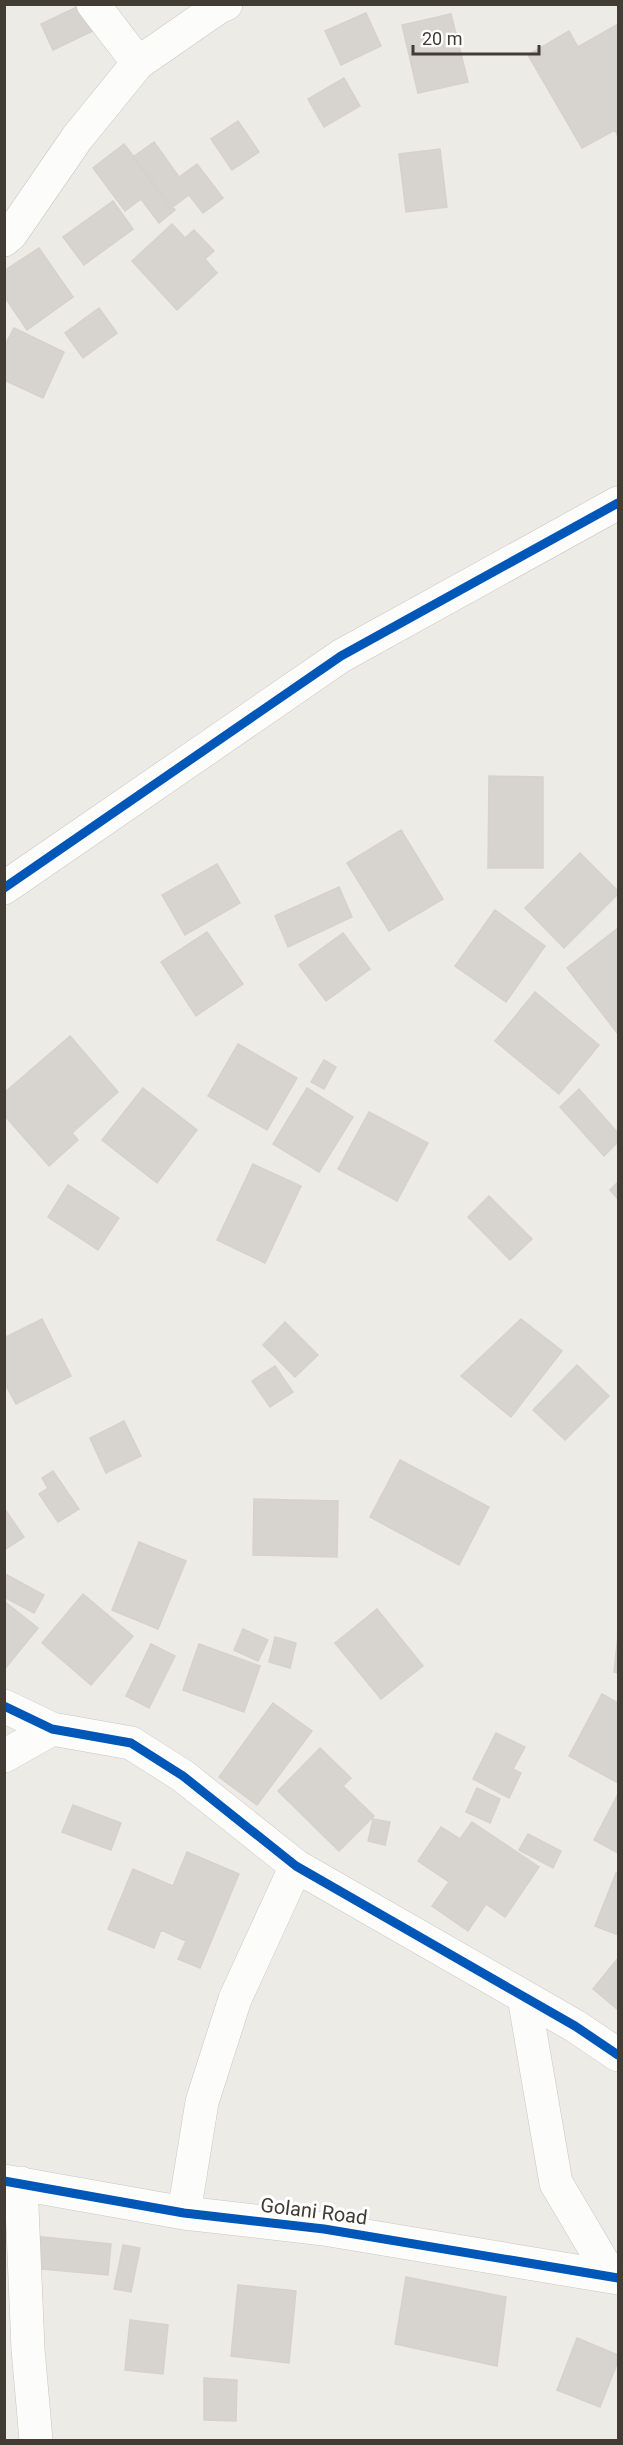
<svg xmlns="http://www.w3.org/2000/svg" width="623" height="2445" font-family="Roboto,sans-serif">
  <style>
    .building { fill: #d7d4cf; stroke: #d5d2cc; stroke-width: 1.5 }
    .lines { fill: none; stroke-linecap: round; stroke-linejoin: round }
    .minor-casing { stroke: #c9c7c2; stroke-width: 34 }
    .minor { stroke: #fcfcfb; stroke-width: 33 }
    .cycleway-casing { stroke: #fff; stroke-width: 13 }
    .cycleway { stroke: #0057b8; stroke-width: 9 }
    .labels { text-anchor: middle; stroke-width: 6; stroke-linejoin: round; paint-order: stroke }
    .street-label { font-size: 20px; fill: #423c34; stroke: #fff }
  </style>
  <rect width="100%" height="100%" fill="#edebe6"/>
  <!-- building -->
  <path class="building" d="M 83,4 L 97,29 L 53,50 L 41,24 Z
    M 366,13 L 381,46 L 341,65 L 325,31 Z
    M 451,14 L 468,82 L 418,93 L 402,25 Z
    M 618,24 L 618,137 L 615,130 L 582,148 L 528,55 L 569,31 L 578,47 Z
    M 344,78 L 360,106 L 324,127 L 308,99 Z
    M 238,121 L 259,152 L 232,170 L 211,139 Z
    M 154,142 L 179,177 L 197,164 L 223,198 L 203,213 L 189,195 L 170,209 L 133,157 Z
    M 124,144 L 175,210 L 159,223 L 141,199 L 125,211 L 93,168 Z
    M 440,149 L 447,207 L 406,212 L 399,154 Z
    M 113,201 L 133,229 L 84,265 L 63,237 Z
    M 172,224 L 185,238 L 194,230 L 214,251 L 205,259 L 217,273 L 177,310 L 132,261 Z
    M 39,248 L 73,297 L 27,330 L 4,296 L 4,271 Z
    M 99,308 L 117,333 L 83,358 L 65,333 Z
    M 14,328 L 64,352 L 43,398 L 4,380 L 4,347 Z
    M 489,776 L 543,777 L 543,868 L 488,868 Z
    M 401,830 L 443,899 L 389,931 L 347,863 Z
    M 580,853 L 618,891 L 618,894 L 564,948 L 525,908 Z
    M 217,864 L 240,903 L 185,935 L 162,895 Z
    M 339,887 L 352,917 L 288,947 L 275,916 Z
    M 495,910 L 545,946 L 506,1002 L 455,966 Z
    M 618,928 L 618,1034 L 567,968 Z
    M 207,932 L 243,984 L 196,1016 L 161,962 Z
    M 343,933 L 370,969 L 326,1001 L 299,965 Z
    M 535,992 L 599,1045 L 559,1094 L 495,1041 Z
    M 70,1036 L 118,1092 L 72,1133 L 78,1140 L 49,1166 L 4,1115 L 4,1093 Z
    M 238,1044 L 297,1078 L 267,1130 L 208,1096 Z
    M 324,1060 L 336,1067 L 324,1089 L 311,1082 Z
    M 143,1088 L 197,1130 L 157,1183 L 102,1140 Z
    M 307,1088 L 353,1117 L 319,1172 L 273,1144 Z
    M 579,1089 L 618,1133 L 618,1142 L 604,1156 L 560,1107 Z
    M 369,1112 L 428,1143 L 397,1201 L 338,1169 Z
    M 253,1164 L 301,1186 L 265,1263 L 217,1240 Z
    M 618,1182 L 618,1199 L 610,1190 Z
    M 68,1185 L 119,1218 L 98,1250 L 48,1217 Z
    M 489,1196 L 532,1239 L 510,1260 L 468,1217 Z
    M 42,1319 L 71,1376 L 16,1404 L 4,1382 L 4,1338 Z
    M 521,1319 L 562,1351 L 511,1417 L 461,1376 Z
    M 285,1322 L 318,1355 L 295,1377 L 263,1345 Z
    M 577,1365 L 609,1396 L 565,1440 L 533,1410 Z
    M 275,1366 L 293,1392 L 270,1407 L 252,1381 Z
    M 124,1421 L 141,1456 L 106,1473 L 90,1438 Z
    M 400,1460 L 489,1507 L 459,1565 L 370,1517 Z
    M 53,1471 L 79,1509 L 58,1522 L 39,1494 L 48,1488 L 42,1478 Z
    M 254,1499 L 338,1501 L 337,1557 L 253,1555 Z
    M 4,1508 L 24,1537 L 4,1550 Z
    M 139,1542 L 186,1561 L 158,1629 L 112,1610 Z
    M 5,1574 L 44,1595 L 34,1613 L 4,1597 Z
    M 83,1594 L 133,1636 L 91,1685 L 42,1643 Z
    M 4,1601 L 38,1628 L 4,1670 Z
    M 377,1609 L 423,1666 L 381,1699 L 335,1643 Z
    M 243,1629 L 268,1640 L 258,1661 L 234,1650 Z
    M 618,1635 L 618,1673 L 614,1672 Z
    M 275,1637 L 296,1643 L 290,1668 L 269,1662 Z
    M 151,1644 L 175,1656 L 149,1708 L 126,1696 Z
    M 199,1644 L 260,1666 L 244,1712 L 183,1690 Z
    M 602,1694 L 618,1703 L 618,1783 L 569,1756 Z
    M 273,1703 L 312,1731 L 257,1805 L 219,1777 Z
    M 496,1733 L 525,1747 L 513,1769 L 521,1773 L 509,1798 L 473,1779 Z
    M 320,1748 L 351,1778 L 343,1786 L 374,1816 L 339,1851 L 278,1791 Z
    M 477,1788 L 500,1799 L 490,1823 L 466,1812 Z
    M 618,1794 L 618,1853 L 594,1840 Z
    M 73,1805 L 121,1823 L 111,1850 L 62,1832 Z
    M 373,1819 L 390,1822 L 385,1845 L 368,1841 Z
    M 472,1822 L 539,1867 L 505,1917 L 486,1904 L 468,1931 L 432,1906 L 449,1882 L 418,1861 L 441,1827 L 460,1839 Z
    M 528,1834 L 561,1851 L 553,1868 L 519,1850 Z
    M 187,1852 L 239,1874 L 200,1968 L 178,1959 L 186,1941 L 161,1930 L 154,1948 L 108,1929 L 133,1869 L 173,1886 Z
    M 616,1873 L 618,1874 L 618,1935 L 595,1926 Z
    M 618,1958 L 618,2008 L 617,2009 L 593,1989 Z
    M 23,2235 L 111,2244 L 108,2275 L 20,2267 Z
    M 123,2245 L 140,2248 L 131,2292 L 114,2289 Z
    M 406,2277 L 506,2297 L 497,2366 L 395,2344 Z
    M 238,2285 L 296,2291 L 289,2363 L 231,2356 Z
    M 130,2320 L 168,2325 L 163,2374 L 125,2370 Z
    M 577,2338 L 618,2355 L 618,2361 L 600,2407 L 557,2390 Z
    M 204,2378 L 237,2380 L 236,2421 L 204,2420 Z"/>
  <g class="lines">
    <defs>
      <path id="minor" d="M 93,4 L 138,63
        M 4,240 L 11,234 L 77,138 L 138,63 L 219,7 L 226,4
        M 4,888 L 341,656 L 618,503
        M 4,1706 L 52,1729 L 131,1743 L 183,1776 L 296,1866 L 575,2026 L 618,2055
        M 4,1756 L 52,1729
        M 524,1997 L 556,2183 L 611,2276
        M 4,2181 L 184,2213 L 324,2229 L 618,2278
        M 21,2183 L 28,2349 L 36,2440
        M 184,2213 L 202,2102 L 235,1999 L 296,1866"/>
    </defs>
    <!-- minor casing -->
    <use href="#minor" class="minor-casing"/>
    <!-- minor -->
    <use href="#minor" class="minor"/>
    <defs>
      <path id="cycleway" d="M 4,888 L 341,656 L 618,503
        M 4,1706 L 52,1729 L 131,1743 L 183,1776 L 296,1866 L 575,2026 L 618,2055
        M 4,2181 L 184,2213 L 324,2229 L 618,2278"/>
    </defs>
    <!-- cycleway casing -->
    <use href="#cycleway" class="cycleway-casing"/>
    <!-- cycleway -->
    <use href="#cycleway" class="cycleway"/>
  </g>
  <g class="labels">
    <!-- street labels -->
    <g class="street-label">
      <text transform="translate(314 2211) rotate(7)" y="7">Golani Road</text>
    </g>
  </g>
  <!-- border -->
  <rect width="623" height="2445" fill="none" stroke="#423c34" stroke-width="12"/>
  <!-- scale -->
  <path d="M413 45v9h126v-9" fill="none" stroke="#423c34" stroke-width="3"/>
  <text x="422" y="45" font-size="18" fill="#423c34" stroke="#ffffff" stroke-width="4.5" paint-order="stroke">20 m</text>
</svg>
